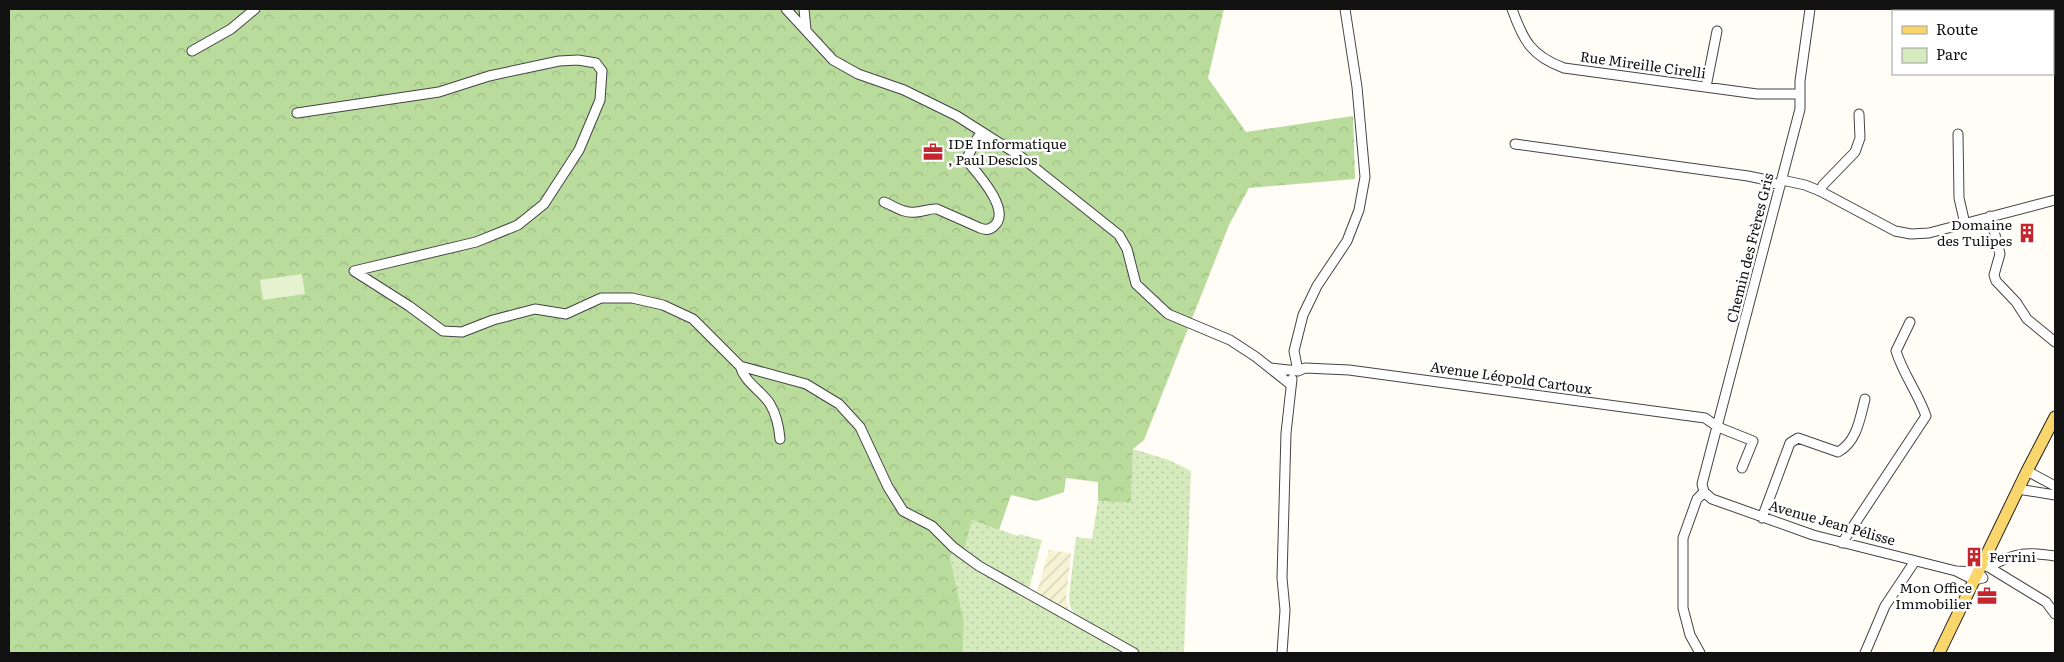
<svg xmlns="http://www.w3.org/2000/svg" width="2064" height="662" font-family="Literata,serif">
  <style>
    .farmland { fill: url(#farmland-furrows) }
    .green { fill: url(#green-dots) }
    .forest { fill: url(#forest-crowns) }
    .pitch { fill: #e6f2cf }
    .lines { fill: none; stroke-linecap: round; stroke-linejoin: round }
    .minor-casing { stroke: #444; stroke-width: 11 }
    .major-casing { stroke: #222; stroke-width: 13 }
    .minor { stroke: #fff; stroke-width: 9 }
    .major { stroke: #f9d66b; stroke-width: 11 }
    .labels { text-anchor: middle; stroke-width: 5; stroke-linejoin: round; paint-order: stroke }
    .street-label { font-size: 14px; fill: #111; stroke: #fff }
    .poi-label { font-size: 14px; fill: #111; stroke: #fff; text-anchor: start }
  </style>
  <defs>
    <pattern id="farmland-furrows" width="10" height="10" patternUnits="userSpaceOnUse" patternTransform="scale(1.25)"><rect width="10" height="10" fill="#f6f3d4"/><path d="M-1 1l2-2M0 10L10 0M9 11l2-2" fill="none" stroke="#d2cfb5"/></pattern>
    <pattern id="green-dots" width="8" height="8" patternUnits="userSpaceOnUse" patternTransform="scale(1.25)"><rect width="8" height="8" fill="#d5ebbd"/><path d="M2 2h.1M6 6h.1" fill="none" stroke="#b6c8a1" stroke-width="1.8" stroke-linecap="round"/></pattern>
    <pattern id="forest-crowns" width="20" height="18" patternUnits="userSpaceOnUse" patternTransform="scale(1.25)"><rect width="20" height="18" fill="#b9dc9c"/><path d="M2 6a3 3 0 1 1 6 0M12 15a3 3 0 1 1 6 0" fill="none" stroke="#9ebc85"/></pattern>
  </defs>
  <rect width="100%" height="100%" fill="#fffdf5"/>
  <!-- farmland -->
  <path class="farmland" d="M 1049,550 L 1071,553 L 1066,599 L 1069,613 L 1037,592 Z"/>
  <!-- green -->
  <path class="green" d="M 1133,449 L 1169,460 L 1191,471 L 1184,653 L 1143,653 L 1125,646 L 1075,615 L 1070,606 L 1069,596 L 1076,537 L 1092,539 L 1098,501 L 1131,503 Z
    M 972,520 L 1018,536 L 1019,534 L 1042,540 L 1029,589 L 964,551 Z
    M 955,554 L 1114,647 L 1129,653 L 963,653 L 964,623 L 950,558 L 951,555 Z"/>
  <!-- forest -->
  <path class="forest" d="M 9,9 L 1224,9 L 1208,78 L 1246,132 L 1353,116 L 1355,179 L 1249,188 L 1229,225 L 1144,440 L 1133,449 L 1131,503 L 1098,501 L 1098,482 L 1066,478 L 1064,492 L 1037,501 L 1011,495 L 999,530 L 972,520 L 964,551 L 951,555 L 950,558 L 964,622 L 963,653 L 9,653 Z"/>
  <!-- pitch -->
  <path class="pitch" d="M 302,274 L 305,294 L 263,300 L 260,280 Z"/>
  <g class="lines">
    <defs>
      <path id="minor" d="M 786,9 L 833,60 L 858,74 L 904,90 L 957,116 L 1020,156 L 1119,235 L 1127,249 L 1136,284 L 1168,314 L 1230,340 L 1256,357 L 1290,384
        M 804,9 L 806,30
        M 1512,9 C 1523,40 1531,56 1564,68 L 1757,94 L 1800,94
        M 2012,11 L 2015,11
        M 2053,20 L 2055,20
        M 192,51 L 231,29 L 255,9
        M 1706,87 L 1717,31
        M 297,113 L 439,92 L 489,76 L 559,61 L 578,60 L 596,63 L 602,71 L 600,100 L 579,150 L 544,204 L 518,225 L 476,242 L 354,271 L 409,306 L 443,331 L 462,332 L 493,320 L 535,309 L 566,314 L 601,298 L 632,298 L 663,305 L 693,319 L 740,366 L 806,384 L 839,404 L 860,427 L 888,487 L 903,511 L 932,526 L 953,547 L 979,566 L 1134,653
        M 1958,134 L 1959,198 L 1965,224
        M 1515,144 L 1748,176 L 1767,180 L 1780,186
        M 1782,180 L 1805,185 L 1820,191 L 1895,231 L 1911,234 L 1929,233 L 2055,200
        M 1820,191 L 1823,185 L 1855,152 L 1860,138 L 1859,114
        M 884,202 C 894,206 904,214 916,212 C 924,212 929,208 937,209 L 980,228 C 985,230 990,230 994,226 C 1012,211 978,174 968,162 L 968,156 L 978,137 L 988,136
        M 1990,216 L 2000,254 L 1994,275 L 1996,281 L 2016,302 L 2027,319 L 2055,342
        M 740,366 C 745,383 761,390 770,404 C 776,414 779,427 780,439
        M 1270,368 L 1298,371 L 1305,368 L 1349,370 L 1705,418 L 1718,427 L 1753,441 L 1742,468
        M 1298,371 L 1294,351 L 1303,315 L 1317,286 L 1347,241 L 1359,210 L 1365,177 L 1357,87 L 1345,9
        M 2027,471 L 2055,486
        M 2018,489 L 2055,495
        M 1704,492 L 1702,484 L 1800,109 L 1800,81 L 1810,9
        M 1704,492 L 1712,499 L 1813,535 L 1956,571 L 1978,572 L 1983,578 L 1974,580 L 1956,571
        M 1762,518 L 1790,443 L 1798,438 L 1838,452 C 1857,442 1860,418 1865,399
        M 1842,543 L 1926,416 C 1918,393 1903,374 1896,351 L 1910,322
        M 1982,563 L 2046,602 L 2055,614
        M 1988,567 C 2016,553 2025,551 2055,556
        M 1282,653 L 1285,610 L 1282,578 L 1286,433 L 1292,379
        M 1700,653 L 1690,635 L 1683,608 L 1683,538 L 1697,499 L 1704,492
        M 1865,653 L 1885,606 L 1915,561"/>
      <path id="major" d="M 1939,653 L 2027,471 L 2055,417"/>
    </defs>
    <!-- minor casing -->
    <use href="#minor" class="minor-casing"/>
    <!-- major casing -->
    <use href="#major" class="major-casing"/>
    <!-- minor -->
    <use href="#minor" class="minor"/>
    <!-- major -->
    <use href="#major" class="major"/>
  </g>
  <!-- icons -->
  <defs>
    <symbol id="office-bare" viewBox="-9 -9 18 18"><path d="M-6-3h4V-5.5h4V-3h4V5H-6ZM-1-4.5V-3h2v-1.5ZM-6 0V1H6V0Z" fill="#c4262e" stroke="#fff" stroke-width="2.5" paint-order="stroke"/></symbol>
    <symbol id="building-bare" viewBox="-9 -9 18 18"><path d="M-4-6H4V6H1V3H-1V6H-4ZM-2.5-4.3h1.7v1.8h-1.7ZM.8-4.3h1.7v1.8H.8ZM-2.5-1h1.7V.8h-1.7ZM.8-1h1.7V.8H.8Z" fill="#c4262e" stroke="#fff" stroke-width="2.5" paint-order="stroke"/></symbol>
  </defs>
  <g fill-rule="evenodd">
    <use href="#office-bare" x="919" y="138" width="28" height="28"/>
    <use href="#building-bare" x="2013" y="219" width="28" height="28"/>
    <use href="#building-bare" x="1960" y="543" width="28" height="28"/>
    <use href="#office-bare" x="1973" y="582" width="28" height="28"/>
  </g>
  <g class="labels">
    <!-- street labels -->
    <g class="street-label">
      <text transform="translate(1643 65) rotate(8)" y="5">Rue Mireille Cirelli</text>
      <text transform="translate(1750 248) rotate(-76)" y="5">Chemin des Frères Gris</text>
      <text transform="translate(1511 378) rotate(8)" y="5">Avenue Léopold Cartoux</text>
      <text transform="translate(1832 523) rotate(16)" y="5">Avenue Jean Pélisse</text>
    </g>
    <!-- poi labels -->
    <g class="poi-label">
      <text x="948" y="149">IDE Informatique<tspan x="948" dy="16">, Paul Desclos</tspan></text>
      <text x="2012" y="230" text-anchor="end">Domaine<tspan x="2012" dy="16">des Tulipes</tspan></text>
      <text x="1989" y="562">Ferrini</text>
      <text x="1972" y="593" text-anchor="end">Mon Office<tspan x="1972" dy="16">Immobilier</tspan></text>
    </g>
  </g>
  <!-- border -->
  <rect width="2064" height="662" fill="none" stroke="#111111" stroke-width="20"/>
  <!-- legend -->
  <rect x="1892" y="10" width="162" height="65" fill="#ffffff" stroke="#a0a0a0"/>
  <rect x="1902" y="26" width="25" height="8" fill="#f9d66b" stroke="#a0a0a0"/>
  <text x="1936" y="35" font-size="15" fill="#111111">Route</text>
  <rect x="1902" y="48" width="25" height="15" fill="#d5ebbd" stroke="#a0a0a0"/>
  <text x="1936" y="60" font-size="15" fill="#111111">Parc</text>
</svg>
